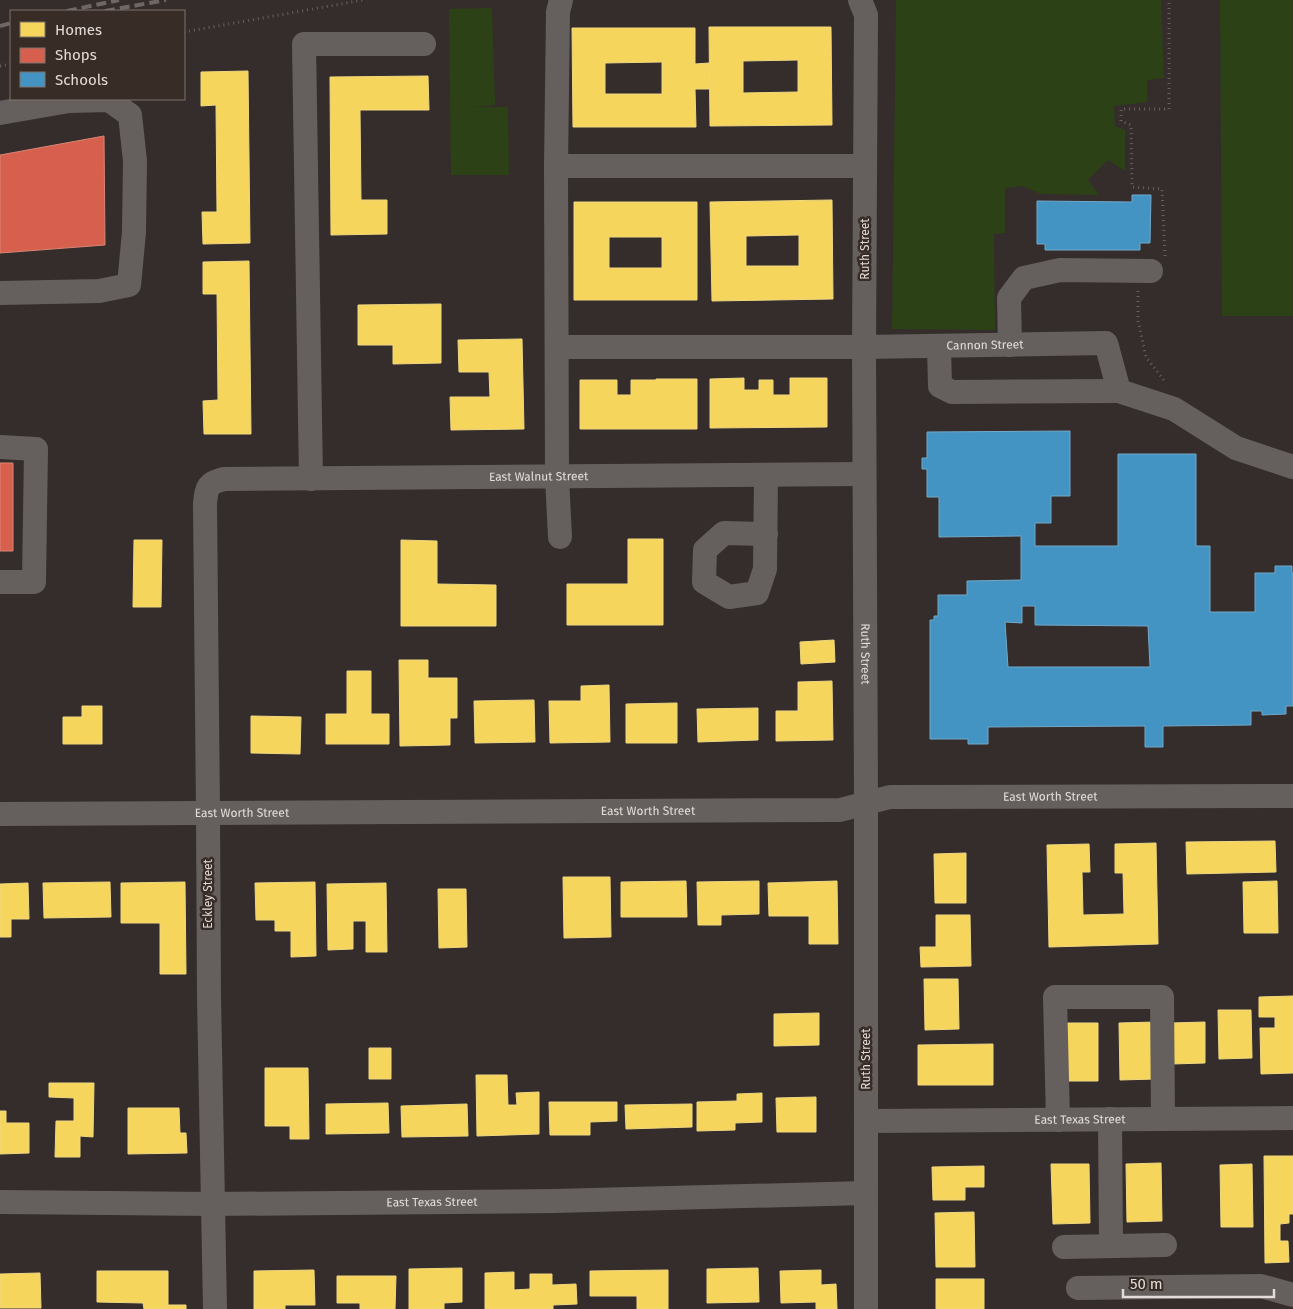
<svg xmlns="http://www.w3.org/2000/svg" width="1293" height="1309" font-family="'Fira Sans',sans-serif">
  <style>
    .green { fill: #2d4117 }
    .homes { fill: #f6d55c; stroke: #f0d781; fill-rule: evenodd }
    .shops { fill: #d6604d; stroke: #da8576 }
    .schools { fill: #4393c3; stroke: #73a9c9; fill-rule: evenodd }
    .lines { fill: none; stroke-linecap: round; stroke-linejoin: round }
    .path { stroke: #66615f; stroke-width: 3; stroke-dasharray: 1 4; stroke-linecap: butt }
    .minor { stroke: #65605e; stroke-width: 24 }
    .rail { stroke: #6d6866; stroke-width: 4; stroke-dasharray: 10 5; stroke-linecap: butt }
    .labels { text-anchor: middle; stroke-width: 5; stroke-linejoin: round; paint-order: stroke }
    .street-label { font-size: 12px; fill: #e3dbd7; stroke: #382c27 }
  </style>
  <rect width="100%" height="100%" fill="#342d2b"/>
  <!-- green -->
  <path class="green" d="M 896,0 L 1161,0 L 1164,78 L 1147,80 L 1147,102 L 1114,106 L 1115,126 L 1125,130 L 1125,171 L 1108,160 L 1088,180 L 1099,195 L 1040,194 L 1023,186 L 1005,188 L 1005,233 L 994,234 L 995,330 L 892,329 Z
    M 1220,0 L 1293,0 L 1293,316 L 1222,316 Z
    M 492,8 L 495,105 L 472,107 L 508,107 L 509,175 L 451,175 L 449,9 Z"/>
  <!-- homes -->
  <path class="homes" d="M 709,27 L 831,27 L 832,125 L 710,126 ZM 798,60 L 798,92 L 743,93 L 743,61 Z
    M 572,28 L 695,28 L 695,64 L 709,63 L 710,89 L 695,89 L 696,127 L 573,127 ZM 662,62 L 662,94 L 605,94 L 605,63 Z
    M 248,71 L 250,243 L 203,244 L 202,212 L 217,212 L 216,105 L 201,106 L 201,72 Z
    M 428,76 L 429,110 L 360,110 L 361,200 L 387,200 L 387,234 L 331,235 L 330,77 Z
    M 832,200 L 833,299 L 712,301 L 710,202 ZM 799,235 L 799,266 L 746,266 L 746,236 Z
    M 574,202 L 697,202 L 697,300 L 574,300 ZM 609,237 L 662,237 L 662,268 L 609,268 Z
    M 249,261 L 251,434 L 204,434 L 203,401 L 218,400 L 217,294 L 203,294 L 203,262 Z
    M 441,304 L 441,363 L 393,364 L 393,345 L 358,345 L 358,305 Z
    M 522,339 L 524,429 L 451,430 L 450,397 L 490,397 L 489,372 L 459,372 L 458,340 Z
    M 744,378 L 744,390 L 759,390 L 759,380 L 773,380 L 773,395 L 790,395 L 790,378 L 827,378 L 827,427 L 710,428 L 710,379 Z
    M 656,379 L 697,379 L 697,429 L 580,429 L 580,380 L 617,380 L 617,395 L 631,395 L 631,380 L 656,380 Z
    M 628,539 L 663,539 L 663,625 L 567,625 L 567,584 L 628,584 Z
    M 134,540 L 162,540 L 161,607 L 133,607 Z
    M 401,540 L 437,541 L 437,584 L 496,585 L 496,626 L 401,626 Z
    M 834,640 L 835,662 L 801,664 L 800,642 Z
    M 399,660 L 428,660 L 428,678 L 457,678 L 457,718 L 450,718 L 450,745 L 400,746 Z
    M 347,671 L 371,671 L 371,714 L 389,714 L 389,744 L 326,744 L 326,714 L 347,714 Z
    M 832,681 L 833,740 L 776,741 L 776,711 L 798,711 L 798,682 Z
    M 609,685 L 610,742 L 550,743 L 549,701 L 581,701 L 581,686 Z
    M 534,700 L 535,742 L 475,743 L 474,701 Z
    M 677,703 L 677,743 L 626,743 L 626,704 Z
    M 82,706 L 102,706 L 102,744 L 63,744 L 63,717 L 82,717 Z
    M 758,708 L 758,740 L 698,742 L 697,709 Z
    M 251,716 L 301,717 L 300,754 L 251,753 Z
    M 1275,841 L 1276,872 L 1187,874 L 1186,842 Z
    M 1156,843 L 1158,944 L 1049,947 L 1047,845 L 1089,844 L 1090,872 L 1082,872 L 1083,915 L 1124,914 L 1123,873 L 1115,873 L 1115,844 Z
    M 966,853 L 966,903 L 935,903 L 934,854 Z
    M 563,877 L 610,877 L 611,937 L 564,938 Z
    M 686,881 L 687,917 L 621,917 L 621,882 Z
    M 759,881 L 759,914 L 721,915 L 721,925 L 698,925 L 697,882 Z
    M 837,881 L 838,944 L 809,944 L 809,916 L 769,916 L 768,883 Z
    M 1277,881 L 1278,933 L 1244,933 L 1243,882 Z
    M 110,882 L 111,917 L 44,918 L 43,883 Z
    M 185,882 L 186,974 L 160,974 L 160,923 L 121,923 L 121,883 Z
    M 315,882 L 316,956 L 291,957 L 291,931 L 275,931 L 275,920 L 256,920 L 255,883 Z
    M 28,883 L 29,919 L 11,919 L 11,937 L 0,937 L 0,884 Z
    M 386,883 L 387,952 L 366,952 L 366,921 L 353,921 L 353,949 L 328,950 L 327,884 Z
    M 438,889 L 466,889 L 467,947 L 439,948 Z
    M 936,915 L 970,915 L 971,966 L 921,967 L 920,947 L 936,947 Z
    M 924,979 L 958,979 L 959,1029 L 925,1030 Z
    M 1293,996 L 1293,1073 L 1261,1074 L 1260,1028 L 1275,1028 L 1275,1017 L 1259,1017 L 1259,997 Z
    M 1218,1010 L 1251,1010 L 1252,1058 L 1219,1059 Z
    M 819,1013 L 819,1045 L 774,1046 L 774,1014 Z
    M 1155,1022 L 1156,1079 L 1120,1080 L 1119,1023 Z
    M 1205,1022 L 1205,1063 L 1172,1064 L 1171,1023 Z
    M 1061,1023 L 1098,1023 L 1098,1081 L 1061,1081 Z
    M 993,1044 L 993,1085 L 918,1085 L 918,1045 Z
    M 369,1048 L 391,1048 L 391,1079 L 369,1079 Z
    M 265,1068 L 308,1068 L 309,1139 L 290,1139 L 290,1126 L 265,1126 Z
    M 476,1075 L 507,1075 L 508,1105 L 517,1105 L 516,1093 L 539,1092 L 539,1134 L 477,1136 Z
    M 49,1083 L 94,1083 L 93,1137 L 80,1136 L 80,1157 L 55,1157 L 56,1121 L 74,1121 L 74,1098 L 49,1097 Z
    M 762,1093 L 762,1122 L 735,1123 L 735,1130 L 697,1131 L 697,1102 L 737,1101 L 737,1094 Z
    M 816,1097 L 816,1132 L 777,1132 L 776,1098 Z
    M 549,1102 L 617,1102 L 617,1121 L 590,1122 L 590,1135 L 550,1135 Z
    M 388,1103 L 389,1133 L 326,1134 L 326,1104 Z
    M 467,1104 L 468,1136 L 402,1137 L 401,1106 Z
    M 692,1104 L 692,1127 L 626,1129 L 625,1105 Z
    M 128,1108 L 179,1108 L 180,1133 L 186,1133 L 187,1153 L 128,1154 Z
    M 0,1111 L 6,1111 L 6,1123 L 29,1123 L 29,1153 L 0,1154 Z
    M 1264,1156 L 1293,1156 L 1293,1214 L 1289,1214 L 1289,1223 L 1280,1224 L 1280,1241 L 1288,1241 L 1289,1262 L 1265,1263 Z
    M 1161,1163 L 1162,1221 L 1127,1222 L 1126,1164 Z
    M 1051,1164 L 1089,1164 L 1090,1223 L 1053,1224 Z
    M 1252,1164 L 1253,1227 L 1221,1227 L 1220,1165 Z
    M 984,1166 L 984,1187 L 965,1187 L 965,1200 L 933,1200 L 932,1167 Z
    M 974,1212 L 975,1267 L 936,1267 L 935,1213 Z
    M 462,1268 L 462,1302 L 444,1303 L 444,1309 L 409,1309 L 409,1269 Z
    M 758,1268 L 759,1302 L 707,1303 L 707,1269 Z
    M 314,1270 L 315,1305 L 285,1305 L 285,1309 L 254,1309 L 254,1271 Z
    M 668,1270 L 668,1309 L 637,1309 L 637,1296 L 590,1296 L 590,1271 Z
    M 821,1270 L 821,1285 L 836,1284 L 837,1309 L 816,1309 L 816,1302 L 781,1303 L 780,1271 Z
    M 97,1271 L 168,1271 L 168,1305 L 186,1305 L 186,1309 L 144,1309 L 143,1303 L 97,1302 Z
    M 514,1272 L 514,1290 L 530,1289 L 530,1274 L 552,1274 L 552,1285 L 576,1284 L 577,1304 L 553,1305 L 553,1309 L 485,1309 L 485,1273 Z
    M 40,1273 L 41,1308 L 0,1308 L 0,1274 Z
    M 337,1276 L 396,1276 L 395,1309 L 360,1309 L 360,1303 L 337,1303 Z
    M 936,1279 L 984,1279 L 984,1309 L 936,1309 Z"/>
  <!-- shops -->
  <path class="shops" d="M 104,136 L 105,245 L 0,253 L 0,155 Z
    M 0,463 L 13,463 L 13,551 L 0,551 Z"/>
  <!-- schools -->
  <path class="schools" d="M 1132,195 L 1151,195 L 1150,243 L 1140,243 L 1140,250 L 1045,250 L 1045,244 L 1037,244 L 1037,201 L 1132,202 Z
    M 1070,431 L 1070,496 L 1051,496 L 1051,523 L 1035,523 L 1035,546 L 1118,546 L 1118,454 L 1196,454 L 1196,546 L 1210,546 L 1210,612 L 1255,612 L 1255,573 L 1275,573 L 1275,566 L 1292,566 L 1292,573 L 1293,573 L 1293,706 L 1286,706 L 1286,714 L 1262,715 L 1262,711 L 1251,711 L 1251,725 L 1163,726 L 1163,747 L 1145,747 L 1145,726 L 988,727 L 988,744 L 968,744 L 968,739 L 930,739 L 930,620 L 934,620 L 934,616 L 938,616 L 938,595 L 967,595 L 967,581 L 1021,580 L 1021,536 L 939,537 L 939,497 L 927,497 L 927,469 L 922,469 L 922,458 L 927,458 L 927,432 ZM 1022,606 L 1035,606 L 1035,625 L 1148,626 L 1150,667 L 1008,667 L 1005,622 L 1022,623 Z"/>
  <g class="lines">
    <!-- path -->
    <path class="path" d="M 184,32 L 363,0
      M 0,66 L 11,64
      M 1165,256 L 1162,189 L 1132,187 L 1131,125 L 1121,121 L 1121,109 L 1169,109 L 1169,0
      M 1138,291 L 1138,321 L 1146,357 L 1163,379 L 1165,383"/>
    <!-- minor -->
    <g class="minor">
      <path id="s1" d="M 860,0 L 866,15 L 864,347 L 866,803 L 866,1309"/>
      <path d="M 0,113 L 69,101 L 109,100 L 130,115 L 135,161 L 134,232 L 129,285 L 99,291 L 0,293"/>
      <path d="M 556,166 L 865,166"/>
      <path d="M 1010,345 L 1009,298 L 1024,278 L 1060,270 L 1151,271"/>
      <path d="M 939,346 L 940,386 L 952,392 L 1119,391"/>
      <path id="s2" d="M 557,347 L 864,347 L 1106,343 L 1119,391 L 1174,409 L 1236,448 L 1293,467"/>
      <path d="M 0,447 L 36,449 L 34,582 L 0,582"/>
      <path d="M 311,479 L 304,44 L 424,44"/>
      <path d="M 766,534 L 724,533 L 705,550 L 704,582 L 729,597 L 757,593 L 765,569 L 766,475"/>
      <path d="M 560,537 L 557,477 L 556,166 L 558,12 L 561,0"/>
      <path id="s3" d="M 0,814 L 840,810 L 890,797 L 1293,796"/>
      <path d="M 1110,1119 L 1111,1246"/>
      <path d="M 1058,1120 L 1055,997 L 1162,997 L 1163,1119"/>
      <path id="s4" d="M 866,1121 L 1293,1118"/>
      <path id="s5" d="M 0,1202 L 213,1204 L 554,1201 L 866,1193"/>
      <path d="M 1064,1247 L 1165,1245"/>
      <path d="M 1078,1288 L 1261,1286 L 1293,1295"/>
      <path id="s6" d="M 215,1309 L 209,997 L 208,813 L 205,503 C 207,487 207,483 224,479 L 864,474"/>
    </g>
    <!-- rail -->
    <path class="rail" d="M 67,11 L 119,0
      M 105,11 L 166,0
      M 0,26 L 11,23"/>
  </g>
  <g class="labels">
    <!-- street labels -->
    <g class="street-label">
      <text transform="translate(865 249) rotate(-90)" y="4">Ruth Street</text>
      <text dy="4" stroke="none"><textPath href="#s2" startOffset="428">Cannon Street</textPath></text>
      <text dy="4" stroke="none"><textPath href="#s6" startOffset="1155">East Walnut Street</textPath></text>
      <text dy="4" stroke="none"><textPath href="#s1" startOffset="655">Ruth Street</textPath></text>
      <text dy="4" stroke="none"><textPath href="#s3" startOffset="1052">East Worth Street</textPath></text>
      <text dy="4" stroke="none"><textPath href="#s3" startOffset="648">East Worth Street</textPath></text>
      <text dy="4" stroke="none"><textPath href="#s3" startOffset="242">East Worth Street</textPath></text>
      <text transform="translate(208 894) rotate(-90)" y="4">Eckley Street</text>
      <text transform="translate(866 1059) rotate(-90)" y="4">Ruth Street</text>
      <text dy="4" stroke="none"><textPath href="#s4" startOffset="214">East Texas Street</textPath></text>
      <text dy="4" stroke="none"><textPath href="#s5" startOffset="432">East Texas Street</textPath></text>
    </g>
  </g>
  <!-- legend -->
  <rect x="10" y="10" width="175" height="90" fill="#382c27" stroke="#7c726d"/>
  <rect x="20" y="22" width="25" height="15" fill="#f6d55c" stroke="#7c726d"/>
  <text x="55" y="35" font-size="15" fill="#e3dbd7">Homes</text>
  <rect x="20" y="48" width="25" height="15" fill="#d6604d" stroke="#7c726d"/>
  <text x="55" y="60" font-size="15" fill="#e3dbd7">Shops</text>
  <rect x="20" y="72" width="25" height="15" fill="#4393c3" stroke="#7c726d"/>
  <text x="55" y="85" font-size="15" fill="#e3dbd7">Schools</text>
  <!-- scale -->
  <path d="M1123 1289v8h151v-8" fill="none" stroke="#e3dbd7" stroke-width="2.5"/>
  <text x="1130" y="1289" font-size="15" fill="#e3dbd7" stroke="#382c27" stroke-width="4" paint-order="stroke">50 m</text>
</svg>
